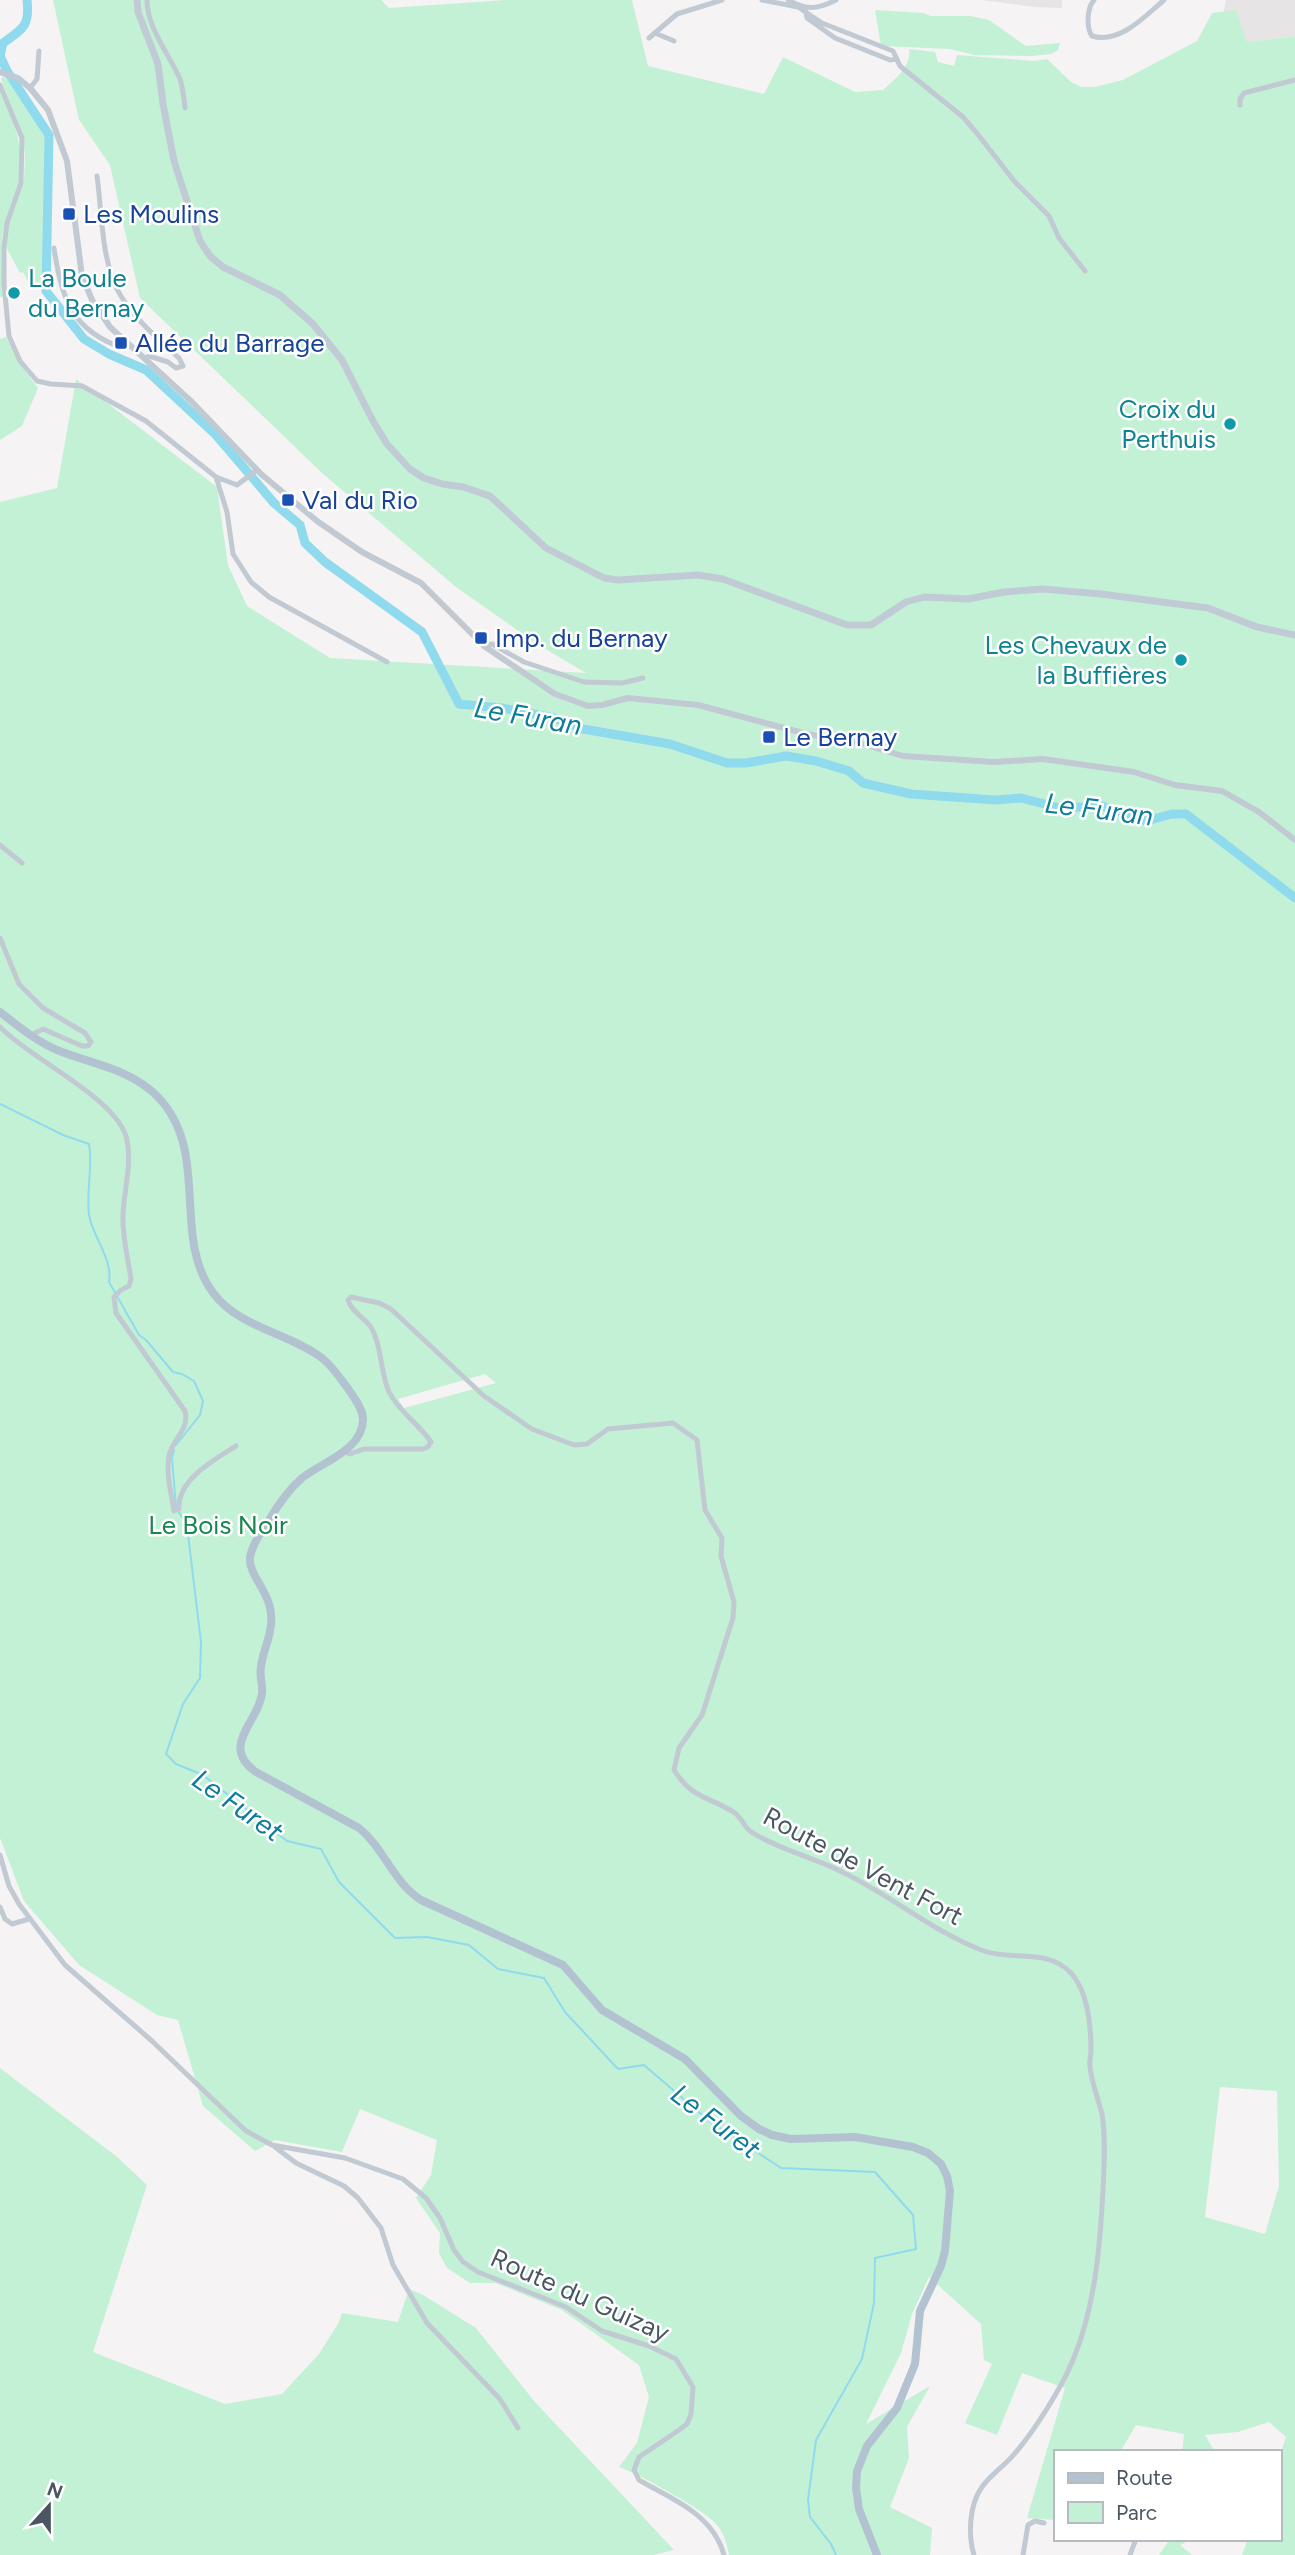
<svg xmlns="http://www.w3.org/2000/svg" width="1295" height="2555" font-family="Figtree,sans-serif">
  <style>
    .education { fill: #e6e4e5 }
    .green { fill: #c3f1d5; fill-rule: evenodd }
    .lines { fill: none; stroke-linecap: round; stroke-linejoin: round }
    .stream { stroke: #90daee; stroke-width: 2 }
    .river { stroke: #90daee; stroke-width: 9 }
    .minor { stroke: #c1cad2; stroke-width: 5 }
    .tertiary { stroke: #c1cad2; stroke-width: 6 }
    .secondary { stroke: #c1cbd6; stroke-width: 7 }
    .primary { stroke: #b3c2d1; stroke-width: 8 }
    .transit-dot { fill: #1a4fb4; stroke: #fff; stroke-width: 2.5 }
    .culture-dot { fill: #0f9aa8; stroke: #fff; stroke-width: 2.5 }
    .labels { text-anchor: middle; stroke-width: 5; stroke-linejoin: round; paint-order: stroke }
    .transit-label { font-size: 26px; fill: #164399; stroke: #fff; text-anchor: start }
    .culture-label { font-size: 26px; fill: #0d838f; stroke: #fff; text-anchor: end }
    .park-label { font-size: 26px; fill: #17864f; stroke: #fff }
    .street-label { font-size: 26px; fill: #4a5661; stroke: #fff }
    .water-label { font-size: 28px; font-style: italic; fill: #0c7c9b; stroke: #fff }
  </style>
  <rect width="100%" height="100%" fill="#f5f3f3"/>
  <!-- education -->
  <path class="education" d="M 982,0 L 1062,0 L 1062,8 L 1035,7 Z
    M 1226,0 L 1295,0 L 1295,36 L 1247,42 L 1218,37 Z"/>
  <!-- green -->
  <path class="green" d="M 53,0 L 381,0 L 389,8 L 506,0 L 632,0 L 648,66 L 764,94 L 783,57 L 855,92 L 883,90 C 895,79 912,66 909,49 L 935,52 L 938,62 L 954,66 L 957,55 L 1034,61 L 1047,59 L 1071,82 L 1081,87 L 1095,87 L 1123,80 L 1197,41 L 1212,13 L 1236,10 L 1247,42 L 1295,36 L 1295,2555 L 1242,2555 L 1248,2539 L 1279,2539 L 1279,2458 L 1286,2437 L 1269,2422 L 1238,2432 L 1205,2435 L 1215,2452 L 1182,2452 L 1184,2434 L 1136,2425 L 1120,2452 L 1055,2452 L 1055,2520 L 1027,2518 L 1065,2388 L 1022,2373 L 997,2435 L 965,2423 L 992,2364 L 984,2360 L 981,2324 L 929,2277 L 912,2314 L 901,2353 L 866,2424 L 930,2386 L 907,2427 L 909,2458 L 890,2507 L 932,2528 L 930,2555 L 729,2555 C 727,2545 724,2533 717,2525 C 708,2512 637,2473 619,2467 L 637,2443 L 649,2397 L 639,2365 L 562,2310 L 496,2283 L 470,2283 L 447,2268 L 439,2253 L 440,2233 L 416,2198 L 431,2175 L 437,2140 L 360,2109 L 342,2152 L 275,2140 L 255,2151 L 203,2106 L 178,2020 L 157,2015 L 79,1965 L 24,1901 L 0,1838 L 0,502 L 57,488 L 76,379 L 217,487 L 228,565 L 247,606 L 330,658 L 586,673 L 537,644 L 456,587 L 322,473 L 140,298 L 110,165 L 79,120 ZM 485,1374 L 496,1383 L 404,1408 L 398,1399 ZM 1220,2087 L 1277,2091 L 1279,2186 L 1265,2234 L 1205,2217 Z
    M 875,10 L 923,13 L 931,16 L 970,16 L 989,20 L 1026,46 L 1060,43 L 1058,50 L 1051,54 L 1032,56 L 975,55 L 950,49 L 881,46 Z
    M 4,76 L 19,94 L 47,138 L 43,242 L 45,262 L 44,285 L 32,289 L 23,272 L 20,273 L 5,245 L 7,228 L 24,180 L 25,154 L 23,137 L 1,79 Z
    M 0,89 C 14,119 26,151 19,185 C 16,200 6,215 3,231 C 0,253 2,275 4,297 L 0,297 Z
    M 6,337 L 20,364 L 38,388 L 22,426 L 0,440 L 0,339 Z
    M 0,2068 L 116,2156 L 147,2185 L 93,2352 L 225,2404 L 282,2394 L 319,2354 L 338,2324 L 342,2313 L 398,2322 L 409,2289 L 423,2295 L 476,2328 L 534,2401 L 674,2550 L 653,2555 L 0,2555 Z
    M 1170,2539 L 1193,2539 L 1180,2545 L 1192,2555 L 1159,2555 Z"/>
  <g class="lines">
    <!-- stream -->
    <path class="stream" d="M 0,1104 L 63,1135 L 89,1144 C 93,1167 86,1191 89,1215 C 93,1238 113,1259 109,1282 L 139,1335 L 146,1340 L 173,1372 L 182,1374 L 194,1381 L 203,1401 L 200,1415 L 176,1445
      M 174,1450 L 172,1458 L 176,1507
      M 179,1512 L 187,1526 L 201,1642 L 200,1678 L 183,1704 L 166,1754 L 176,1764 L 203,1775 L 287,1841 L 321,1849 L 339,1882 L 395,1938 L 427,1937 L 469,1945 L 498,1969 L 544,1978 L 565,2012 L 618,2069 L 644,2065 L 708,2120 L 781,2168 L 875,2172 L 913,2215 L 916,2249 L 875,2258 L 874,2303 L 862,2359 L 816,2440 L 808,2500 L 810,2517 L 831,2544 L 836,2555"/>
    <!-- river -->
    <path class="river" d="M 27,0 C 30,26 23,29 3,43 L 0,56 L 7,71 L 49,135 L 46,291 L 84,339 L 109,354 L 146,370 L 216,435 L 274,503 L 300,525 L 305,543 L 325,562 L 422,632 L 459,704 L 502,708 L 554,718 L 583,729 L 670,744 L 727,763 L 746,763 L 786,756 L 816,761 L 849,771 L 863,783 L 911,794 L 995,800 L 1021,798 L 1060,808 L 1102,806 L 1146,821 L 1172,814 L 1186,814 L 1295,898"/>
    <!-- minor -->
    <path class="minor" d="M 147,0 C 147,28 169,54 180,79 C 183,88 184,98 185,108
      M 762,0 L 798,7 L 822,23 L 893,51 L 900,66 L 963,117 L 976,132 L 1015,182 L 1049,216 L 1059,238 L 1085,271
      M 788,0 C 806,10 816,10 836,0
      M 1094,0 C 1087,8 1086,27 1092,36 C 1120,44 1144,17 1164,0
      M 806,12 L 807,18 L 835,38 L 890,60 L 897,59
      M 655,33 L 674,41
      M 649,38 L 677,14 L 722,0
      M 0,85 L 22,138 L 21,183 L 7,223 L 4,247 L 4,284 L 9,336 L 20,361 L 37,381 L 51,384 L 82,386 L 146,421 L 216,477 L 227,512 L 233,554 L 251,582 L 269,597 L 387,662
      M 30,88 L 37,79 L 39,51
      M 1240,105 L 1240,99 L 1244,93 L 1295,80
      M 97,176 C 102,212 101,256 117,289 C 130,315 158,339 179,358 L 183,366 L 176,368 L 168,362 L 149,356 L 145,359
      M 54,248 C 61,298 72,331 123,348 L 129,346
      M 216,477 L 237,485 L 257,470
      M 484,646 L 492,644 L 524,662 L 584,682 L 622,683 L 643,678
      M 0,845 L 22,863
      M 0,938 L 19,984 L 43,1008 L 85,1033 L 91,1042 L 88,1046 L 82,1046 L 43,1029 L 31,1035
      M 0,1027 C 30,1059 119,1099 127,1140 C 132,1165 124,1190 123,1215 C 122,1236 128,1259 131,1279 L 129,1286 L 121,1290 L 114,1297 L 116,1313 L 185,1411 C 190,1430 172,1439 169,1456 C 166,1475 171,1492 174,1511 L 179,1509 C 177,1480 215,1459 236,1446
      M 344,1451 L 350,1454 L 364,1449 L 423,1449 L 428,1447 L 431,1442 C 419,1424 399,1412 389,1392 C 380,1372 382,1346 372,1329 C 366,1318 352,1313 348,1300 L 351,1297 L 379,1303 L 391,1309 L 484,1396 L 532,1429 L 574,1445 L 587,1444 L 608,1429 L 673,1423 L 697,1440 L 705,1510 L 722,1538 L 721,1556 L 734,1602 L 733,1618 L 702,1715 L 679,1748 L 674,1770 C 693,1800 709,1796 735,1813 C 742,1818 745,1829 753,1833 C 778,1849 815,1858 842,1872 C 891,1895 933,1932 984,1951 C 1013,1961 1048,1948 1071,1973 C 1088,1992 1091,2027 1091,2051 C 1091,2056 1089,2061 1090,2067 C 1092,2084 1098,2098 1102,2114 C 1106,2138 1104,2166 1103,2190 C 1100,2247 1095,2307 1073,2360 C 1062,2387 1035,2430 1016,2452 C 1006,2465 991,2474 982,2487 C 969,2505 968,2535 974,2555
      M 0,1855 L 9,1886 L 19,1904 L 65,1965 L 152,2041 L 246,2131 L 272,2145 L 345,2158 L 403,2179 L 426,2198 L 440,2218 L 454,2250 L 463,2262 L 478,2272 L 566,2307 L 602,2331 L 649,2346 L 676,2359 L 693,2387 L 691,2414 L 687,2424 L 679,2430 L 639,2457 L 634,2470 L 639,2480 L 646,2484 C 677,2501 714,2517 724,2555
      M 0,1907 L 5,1919 L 12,1924 L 29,1919
      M 275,2147 L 296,2163 L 344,2186 L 358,2198 L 381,2228 L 393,2265 L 427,2323 L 500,2399 L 518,2428
      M 1023,2555 L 1028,2525 L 1035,2521 L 1044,2523
      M 1130,2555 L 1136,2539"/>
    <!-- tertiary -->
    <path class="tertiary" d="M 0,72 L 18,78 L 30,88 L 48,110 L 67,161 L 82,276 L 92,300 L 110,327 L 192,402 L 261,474 L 317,521 L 362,552 L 421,583 L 484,646 L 555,694 L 588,706 L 602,705 L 628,698 L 698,705 L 807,734 L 863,744 L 903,756 L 994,762 L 1043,759 L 1134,772 L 1175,785 L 1222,791 L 1259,812 L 1295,840"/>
    <!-- secondary -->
    <path class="secondary" d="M 137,0 L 138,12 L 158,64 L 163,104 L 174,161 L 200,241 L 210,256 L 223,267 L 280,295 L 313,324 L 342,360 L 373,421 L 387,444 L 410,469 L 424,478 L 442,484 L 463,487 L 490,496 L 546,548 L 604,578 L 618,580 L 698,575 L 723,579 L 847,625 L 871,625 L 906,602 L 924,597 L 968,599 L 1004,592 L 1042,589 L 1101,594 L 1208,608 L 1257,627 L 1295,635"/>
    <!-- primary -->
    <path class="primary" d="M 0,1012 C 18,1026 36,1041 57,1050 C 91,1064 129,1068 157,1096 C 212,1152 170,1237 214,1294 C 240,1328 289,1333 322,1358 C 333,1367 341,1379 349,1390 C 355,1399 362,1408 363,1418 C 364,1450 322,1462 302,1478 C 288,1490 278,1505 269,1520 C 262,1530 252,1545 250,1557 C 248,1579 278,1595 270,1631 C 268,1643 262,1655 261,1667 C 259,1676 263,1684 262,1693 C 259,1722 219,1746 256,1772 L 359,1828 C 384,1848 393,1882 421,1900 L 563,1965 L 602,2010 L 685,2059 L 741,2116 L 759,2129 L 772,2135 L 791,2139 L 855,2137 L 913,2147 L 928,2153 L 941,2164 L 947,2176 L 950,2191 L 945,2251 L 941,2266 L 920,2311 L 915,2364 L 897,2408 L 867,2446 L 857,2471 L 856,2488 L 859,2509 L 877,2555"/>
  </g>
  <!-- markers -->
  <g class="transit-dot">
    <rect x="62" y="207" width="14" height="14" rx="3.5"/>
    <rect x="114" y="336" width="14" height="14" rx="3.5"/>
    <rect x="281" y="493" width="14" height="14" rx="3.5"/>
    <rect x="474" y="631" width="14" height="14" rx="3.5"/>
    <rect x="762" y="730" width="14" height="14" rx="3.5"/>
  </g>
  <g class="culture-dot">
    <circle cx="14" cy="293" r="7"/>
    <circle cx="1230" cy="424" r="7"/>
    <circle cx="1181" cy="660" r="7"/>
  </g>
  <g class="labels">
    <!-- transit labels -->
    <g class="transit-label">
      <text x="83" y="223">Les Moulins</text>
      <text x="135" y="352">Allée du Barrage</text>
      <text x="302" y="509">Val du Rio</text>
      <text x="495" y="647">Imp. du Bernay</text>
      <text x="783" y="746">Le Bernay</text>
    </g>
    <!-- culture labels -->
    <g class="culture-label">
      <text x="28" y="287" text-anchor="start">La Boule<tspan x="28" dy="30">du Bernay</tspan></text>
      <text x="1216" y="418">Croix du<tspan x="1216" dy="30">Perthuis</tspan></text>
      <text x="1167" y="654">Les Chevaux de<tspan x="1167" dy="30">la Buffières</tspan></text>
    </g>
    <!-- park labels -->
    <g class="park-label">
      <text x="218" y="1534">Le Bois Noir</text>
    </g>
    <!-- street labels -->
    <g class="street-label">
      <text transform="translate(863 1866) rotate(28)" y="9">Route de Vent Fort</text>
      <text transform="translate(580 2295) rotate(24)" y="9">Route du Guizay</text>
    </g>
    <!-- water labels -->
    <g class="water-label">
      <text transform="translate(528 716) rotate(10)" y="10">Le Furan</text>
      <text transform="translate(1099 809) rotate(7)" y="10">Le Furan</text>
      <text transform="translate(238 1805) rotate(35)" y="10">Le Furet</text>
      <text transform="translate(716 2121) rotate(37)" y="10">Le Furet</text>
    </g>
  </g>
  <!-- legend -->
  <rect x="1054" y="2450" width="228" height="91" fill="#ffffff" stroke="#b7bbc0" stroke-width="2"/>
  <rect x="1068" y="2473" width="35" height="10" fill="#b3c2d1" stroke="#b7bbc0" stroke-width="2"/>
  <text x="1116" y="2485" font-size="21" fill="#4a5661">Route</text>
  <rect x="1068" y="2502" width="35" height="21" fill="#c3f1d5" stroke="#b7bbc0" stroke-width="2"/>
  <text x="1116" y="2520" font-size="21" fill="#4a5661">Parc</text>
  <!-- north arrow -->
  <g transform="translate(49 2506) rotate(21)" stroke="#ffffff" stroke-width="5" paint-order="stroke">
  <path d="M0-5L12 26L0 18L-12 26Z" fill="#4a5661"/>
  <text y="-10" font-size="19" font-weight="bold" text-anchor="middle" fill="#4a5661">N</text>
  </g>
</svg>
